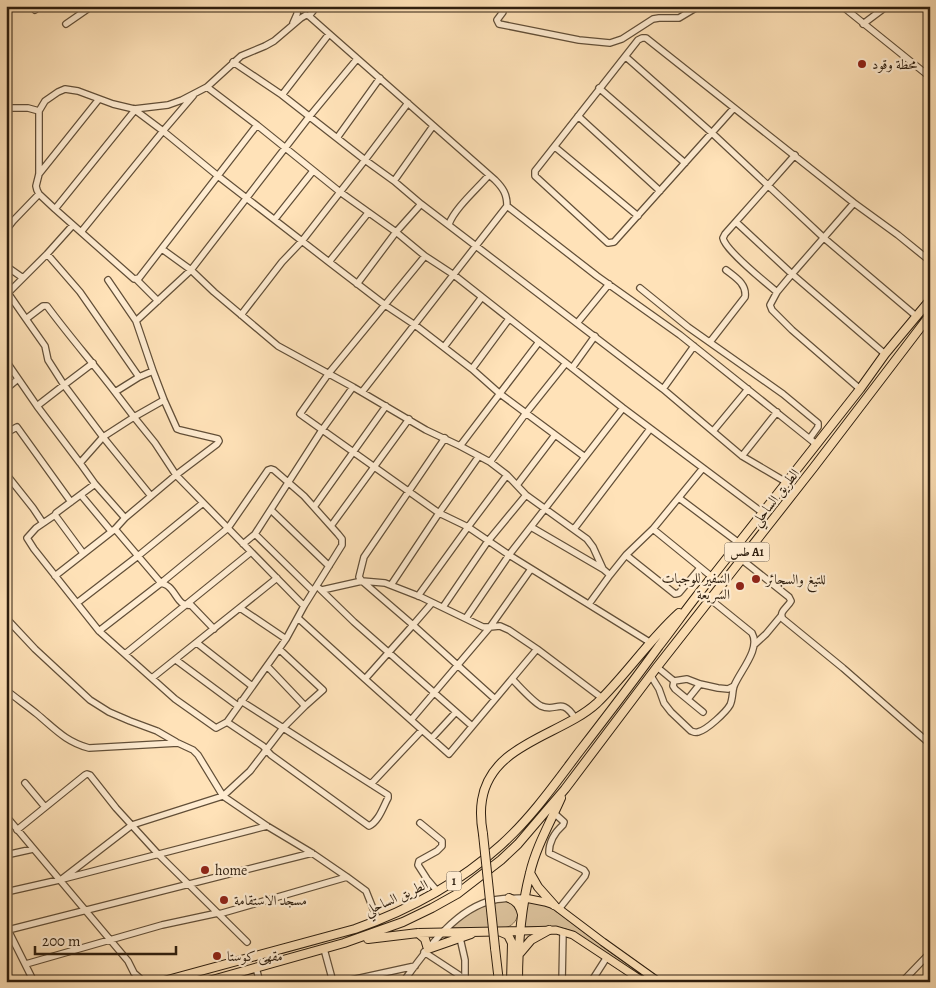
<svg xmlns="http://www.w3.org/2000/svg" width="936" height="988" font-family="Alegreya,Amiri,serif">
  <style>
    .green { fill: #dbc19b; stroke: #847054 }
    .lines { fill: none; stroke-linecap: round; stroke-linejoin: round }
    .minor-casing { stroke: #624f38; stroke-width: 8 }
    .major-casing { stroke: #2e1e0e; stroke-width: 9 }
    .highway-casing { stroke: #2e1e0e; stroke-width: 10 }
    .minor { stroke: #ffecd1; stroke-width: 5.5 }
    .major { stroke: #ffe2b8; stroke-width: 7 }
    .highway { stroke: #ffe2b8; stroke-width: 8 }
    .highway-bridge-casing { stroke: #2e1e0e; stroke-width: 10; stroke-linecap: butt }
    .highway-bridge { stroke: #ffe2b8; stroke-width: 8 }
    .poi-dot { fill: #8f2418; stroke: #ffecd1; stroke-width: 2 }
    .labels { text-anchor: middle; stroke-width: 4.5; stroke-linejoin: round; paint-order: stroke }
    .shield { fill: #ffecd1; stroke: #6d5c48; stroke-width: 1 }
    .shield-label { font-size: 12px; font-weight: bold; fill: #2e1e0e }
    .poi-label { font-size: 14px; fill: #2e1e0e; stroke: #ffecd1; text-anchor: start }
    .street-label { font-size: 14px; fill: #2e1e0e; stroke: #ffecd1 }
  </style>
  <rect width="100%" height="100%" fill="#ffe2b8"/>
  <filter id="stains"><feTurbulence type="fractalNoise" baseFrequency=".004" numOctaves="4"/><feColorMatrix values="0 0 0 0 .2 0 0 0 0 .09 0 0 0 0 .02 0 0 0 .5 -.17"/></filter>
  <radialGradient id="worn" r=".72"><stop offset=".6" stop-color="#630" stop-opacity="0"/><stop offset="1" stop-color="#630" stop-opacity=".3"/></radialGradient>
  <!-- green -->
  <path class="green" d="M 500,901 C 503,901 506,900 509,901 C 523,905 520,925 504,928 L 451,928 C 460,914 483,905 500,901 Z
    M 530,901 L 552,908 L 610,952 L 652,982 L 647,982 L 572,931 C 557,925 540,927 524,927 L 527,902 Z"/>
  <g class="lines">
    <defs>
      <path id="minor" d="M 502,6 L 503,12 L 497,20 L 499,24 L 579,40 L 610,43 L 622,39 L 653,19 L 659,18 L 679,18 L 699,6
        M 842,6 L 930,77
        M 35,10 L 40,6
        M 309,16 L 317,6
        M 293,23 L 297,14 L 298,6
        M 66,24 L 92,6
        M 863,24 L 887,6
        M 626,57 L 712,133 L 824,238 L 916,316
        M 233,62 L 282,95 L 365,160 L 394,181 L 421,204 L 663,389 L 742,456 L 786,482
        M 207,87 L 257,125 L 340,192 L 396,232 L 425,256 L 454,275 L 623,408 L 763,513
        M 599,88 L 685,163
        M 282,95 L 329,34
        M 6,108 L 28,108 L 39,111
        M 734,108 L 614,242 L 608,243 L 535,176 L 535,171 L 539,166 L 638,40 L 642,38 L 646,38 L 854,203 L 898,235 L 930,261
        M 135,110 L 163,131 L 218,176 L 329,262 L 385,305 L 415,325 L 472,369 L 499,393 L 585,457
        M 578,116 L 660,191
        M 257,125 L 139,278 L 134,279 L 55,209 L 39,194 L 37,190 L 36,186 L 39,174 L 39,111 L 45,101 L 58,92 L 65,89 L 78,91 L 113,104 L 134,109 L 168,105 L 182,100 L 207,87 L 241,56 L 265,46 L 274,41 L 301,18 L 306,15 L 309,16 L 495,180 C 503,188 507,194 507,206 L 362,392
        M 337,138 L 380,78
        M 555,147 L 638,216
        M 39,174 L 99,99
        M 394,181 L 433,126
        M 854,203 L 792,274 L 777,292 L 770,305 L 772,310 L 792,330 L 860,389
        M 507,206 L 597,276 L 680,335 L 816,444
        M 55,209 L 135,110 L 134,109
        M 275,219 L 313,171
        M 736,222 L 792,274 L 885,354
        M 449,224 C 455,208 477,189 489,175
        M 6,230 L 13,221 L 39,194
        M 81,232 L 163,131 L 193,96
        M 162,249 L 191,270 L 214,292 L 278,346 L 353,387 L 426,430 L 460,446 L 490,462 L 507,475 L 526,495 L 587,539 L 593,547 L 603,569 L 610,575 L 626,555 L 653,529 L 703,468
        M 47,254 L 80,292 L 139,377 L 153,371 L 136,321 L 108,280
        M 425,256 L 329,373 L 300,414 L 439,513 L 468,527 L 509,555 L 651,643
        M 329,262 L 368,213
        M 6,266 L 23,278
        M 136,279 L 158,301
        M 357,284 L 396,232 L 421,204
        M 640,288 L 688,327 L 783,394 L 818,423 L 818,427 L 810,438
        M 777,292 C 765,282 725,250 723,238 L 725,234 L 795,155
        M 8,293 L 26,319
        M 6,295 L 47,254 L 73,225
        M 241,315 L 282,262 L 302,241 L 365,160 L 408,103
        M 136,321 L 191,270 L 309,117 L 357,59
        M 578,322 L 609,284
        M 710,342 L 745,297 C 747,284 735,277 726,270
        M 444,347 L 482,297
        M 6,361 L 37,406
        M 93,363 L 64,385 L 48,360 L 45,346 L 26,319 L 43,306 L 47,306 C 69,336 93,363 115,392
        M 572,368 L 595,336
        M 472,369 L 509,319
        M 153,371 L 164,400 L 177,429 L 180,430 L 218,439 L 219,441 L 217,444 L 176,475 L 155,443 L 134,417 L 164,400
        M 139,377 L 115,392 L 134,417 L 103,437 L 64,385 L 37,406 L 80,463 L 103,437 L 151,496
        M 6,389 L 18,379
        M 663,389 L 694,346
        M 714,430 L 748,389
        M 6,433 L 17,427 L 71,502
        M 460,446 L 539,342
        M 742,456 L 777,412
        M 490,462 L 526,413 L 566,363
        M 80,463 L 95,484 L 125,518
        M 6,474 L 33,508 L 43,523
        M 517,485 L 555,435
        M 81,495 L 111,531
        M 679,498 L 739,543
        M 314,507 L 386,406
        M 271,510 L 329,566
        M 55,515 L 36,528 L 27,538 L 34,549 L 99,631 L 175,699 L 216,728 L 227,722 L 286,639 L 304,606 L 342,545 L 342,539 L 338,534 L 304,496 L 274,470 L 271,469 L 268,470 L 228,528 L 161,583 L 99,631
        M 331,526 L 409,419
        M 531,527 L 603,569
        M 115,529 L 161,583 C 164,584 167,585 169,587 C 177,594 179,607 191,605 L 214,629
        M 574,529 L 650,429
        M 653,529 L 712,577
        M 255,534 L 313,591
        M 243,544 L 255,534 L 322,430 L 353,387
        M 83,553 L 55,515 L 56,513 L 95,484
        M 626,555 L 675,594 L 679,593 L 700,568
        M 741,559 L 789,597 L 791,601 C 788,607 778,612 783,619 L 843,668 L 930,744
        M 55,576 L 115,529 L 125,518 L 176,475 L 304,606
        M 391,585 L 439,513 L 479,456
        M 320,589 L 354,622 L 472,726
        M 322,590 L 362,581 L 385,583 L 421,597 L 483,627 L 490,627 L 531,569
        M 418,596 L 468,527 L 507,475
        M 77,603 L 138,556 L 203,503
        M 432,603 L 413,625 L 495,699
        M 589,604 L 610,575
        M 443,607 L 488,541 L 526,495
        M 240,608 L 286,639
        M 6,618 L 35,649 L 90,700 L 109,712 L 130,721 L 157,731 L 176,742
        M 298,618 L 365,679 L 413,625 L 362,581 L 359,577 L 364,557 L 445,438
        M 466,618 L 509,555 L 623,408
        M 197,643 L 252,686
        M 754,645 L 766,634 L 781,616
        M 279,649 L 323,690 L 305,706
        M 537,649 L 602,698
        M 125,654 L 251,552
        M 176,660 L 238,706
        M 657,667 L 674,681 L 687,679 L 700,684 L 718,688 L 728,689 L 734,686
        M 651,676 L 659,689 L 664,703 L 671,712 L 691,731 C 694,732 695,733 698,732 C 707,730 726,712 730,705 C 733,699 732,692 734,686 C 740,671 761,649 752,633 L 710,599
        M 152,678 L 277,578
        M 365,679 C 393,704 421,729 449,754 L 537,649 L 509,630 L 500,626 L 490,627 L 411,720
        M 512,679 C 520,687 532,701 541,706 C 557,713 561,696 575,718
        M 674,681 L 673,686 L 675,689 L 703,712
        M 6,690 C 16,698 27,706 37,714 C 55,729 66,742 89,748 L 178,743 L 193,750 L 198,755 L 223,796 L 267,826 L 312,853 L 347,877 L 366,891 L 378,921
        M 688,699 L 700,684
        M 227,722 L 263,746 L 271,755 L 369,826 C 379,821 383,807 388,798 L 388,795 L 241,701
        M 432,738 L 456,712
        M 25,783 L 45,807
        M 371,784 L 422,730
        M 554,813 L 564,822 L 563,825 C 554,833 549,841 549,853 L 584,870 L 586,873 L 585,876 L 559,909
        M 6,816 L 128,961 L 134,973 L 144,982
        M 420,823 L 442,841 L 442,846 L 437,851 L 419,861 L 418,865 L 427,879 L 438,892
        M 17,830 L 85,775 L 87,774 L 90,775 L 116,808 L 158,854 L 247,942
        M 6,855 L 33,849
        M 62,879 L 132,825 L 223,796 L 250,771 L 283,728 L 305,706 L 267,666
        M 6,892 L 59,880 L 267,826
        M 219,914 L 347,877
        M 7,928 L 34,982
        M 8,930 L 312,853
        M 460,938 L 465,960 L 465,981
        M 324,949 L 333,982
        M 424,952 L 459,975 L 465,982
        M 26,964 L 162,925 L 218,913
        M 256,968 L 260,982
        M 342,982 L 415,966
        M 403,982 C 425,952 455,908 494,900 C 504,898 514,898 525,898
        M 562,982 L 563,932
        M 591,982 L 607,957
        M 902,982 L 927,956"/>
      <path id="major" d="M 525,898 L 545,902 L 554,905 L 603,942 L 659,982
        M 521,931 L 556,930 L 573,935 L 644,982"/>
      <path id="highway" d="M 483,834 C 481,823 480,812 482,800 C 491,743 561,736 597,703 C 626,675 649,640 679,613
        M 530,873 L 538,887 L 554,905
        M 509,898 C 517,901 520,906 522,914
        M 501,932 L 508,935 L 512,943 L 511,982
        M 418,933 L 425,939 L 428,949 L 471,934
        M 368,939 L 418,933 L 521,931
        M 495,948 L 499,982
        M 520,953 L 531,940 L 549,930
        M 160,982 L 355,929 C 409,910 458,884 501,845 C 531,818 555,784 579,752 C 606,717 633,682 659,646 C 677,623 693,599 712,577 L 860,389 L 885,354 L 930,300
        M 205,982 L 344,943 L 403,922 L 432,908 L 457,894 L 501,860 L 518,844 L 565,789 L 657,667 L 814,467 L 930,315
        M 518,982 C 518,946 521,908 530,873 C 536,847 550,823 561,798"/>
    </defs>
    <!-- minor casing -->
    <use href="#minor" class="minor-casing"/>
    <!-- major casing -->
    <use href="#major" class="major-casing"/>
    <!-- highway casing -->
    <use href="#highway" class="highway-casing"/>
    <!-- minor -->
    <use href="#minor" class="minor"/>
    <!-- major -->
    <use href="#major" class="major"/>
    <!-- highway -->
    <use href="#highway" class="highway"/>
    <defs>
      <path id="highway-bridge" d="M 483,834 L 495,948"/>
    </defs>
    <!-- highway-bridge casing -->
    <use href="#highway-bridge" class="highway-bridge-casing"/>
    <!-- highway-bridge -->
    <use href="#highway-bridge" class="highway-bridge"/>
  </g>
  <!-- markers -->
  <g class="poi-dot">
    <circle cx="862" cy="64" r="5"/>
    <circle cx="756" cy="579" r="5"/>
    <circle cx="740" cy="586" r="5"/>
    <circle cx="205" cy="870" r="5"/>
    <circle cx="224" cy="900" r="5"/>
    <circle cx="217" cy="956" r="5"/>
  </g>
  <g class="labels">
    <!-- shield labels -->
    <g class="shield">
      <rect x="724.5" y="542.5" width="45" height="19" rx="4"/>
      <rect x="446.5" y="871.5" width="15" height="19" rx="4"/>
    </g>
    <g class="shield-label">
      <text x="747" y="556">طس A1</text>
      <text x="454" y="885">1</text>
    </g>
    <!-- poi labels -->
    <g class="poi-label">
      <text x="872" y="69">محطة وقود</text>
      <text x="730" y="583" text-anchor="end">السفير للوجبات<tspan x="730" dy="16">السريعة</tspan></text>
      <text x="766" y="584">للتيغ والسجائر</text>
      <text x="215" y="875">home</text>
      <text x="234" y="905">مسجد الاستقامة</text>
      <text x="227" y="961">مقهى كوستا</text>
    </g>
    <!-- street labels -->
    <g class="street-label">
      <text transform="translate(775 497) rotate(-52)" y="5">الطريق الساحلي</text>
      <text transform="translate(396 897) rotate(-24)" y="5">الطريق الساحلي</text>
    </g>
  </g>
  <!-- margin -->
  <rect width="936" height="988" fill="none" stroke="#ffe2b8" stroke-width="25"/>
  <rect x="8" y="8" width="921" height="973" fill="none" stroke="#2e1e0e" stroke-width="2.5"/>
  <rect x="12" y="12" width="911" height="963" fill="none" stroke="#2e1e0e"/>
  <!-- scale -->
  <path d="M35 946v8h141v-8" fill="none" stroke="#2e1e0e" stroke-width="2.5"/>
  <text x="42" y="946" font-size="15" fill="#2e1e0e" stroke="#ffecd1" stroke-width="4" paint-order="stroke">200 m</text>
  <rect width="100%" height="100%" filter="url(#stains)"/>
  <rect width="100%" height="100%" fill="url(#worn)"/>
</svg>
